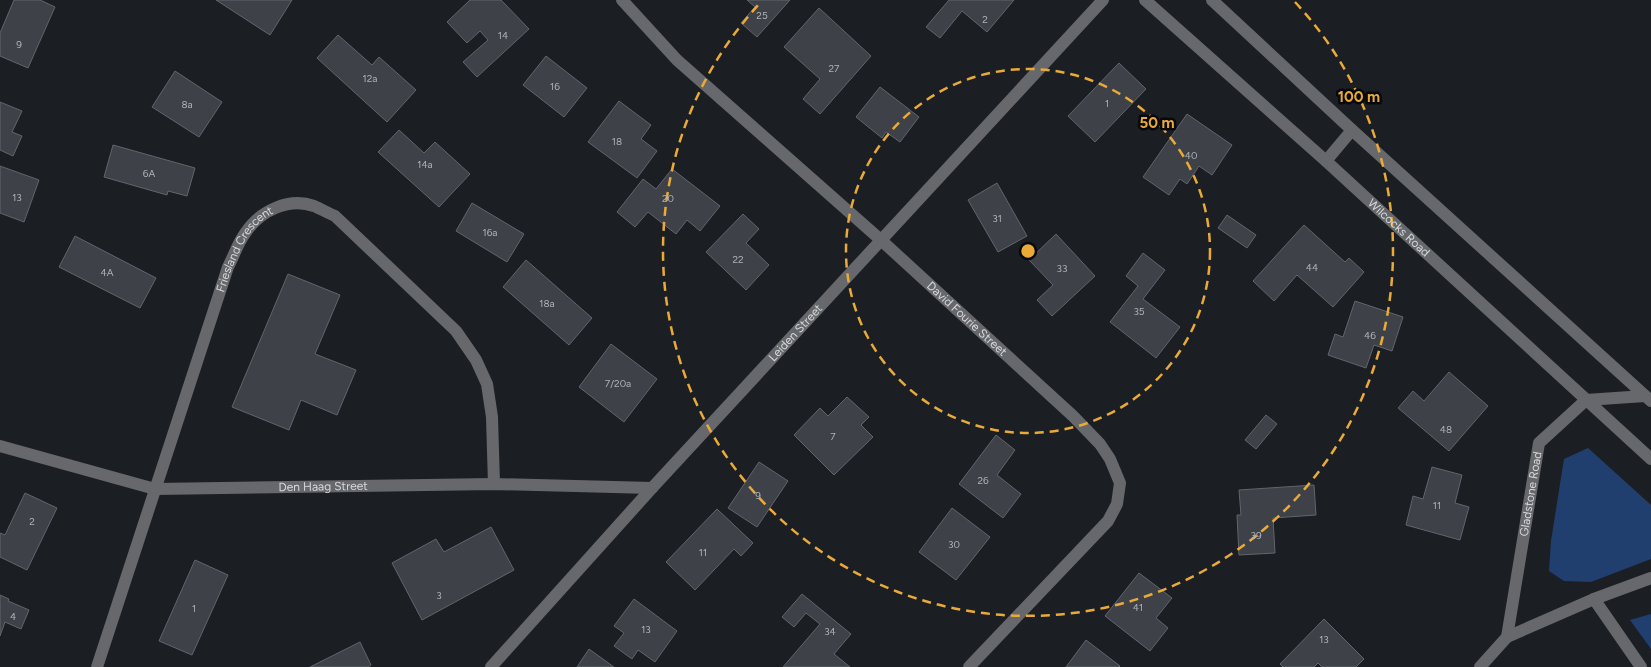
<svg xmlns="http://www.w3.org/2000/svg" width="1651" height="667" font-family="Figtree,sans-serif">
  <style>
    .green { fill: #203f6e }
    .building { fill: #3e4248; stroke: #61656c }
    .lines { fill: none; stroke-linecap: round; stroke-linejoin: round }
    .minor { stroke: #67686b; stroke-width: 12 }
    .ring { fill: none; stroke: #e9aa38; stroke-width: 2.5; stroke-dasharray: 9 6 }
    .labels { text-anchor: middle; stroke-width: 5; stroke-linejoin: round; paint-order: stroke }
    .number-label { font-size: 10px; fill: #aeb2b6 }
    .street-label { font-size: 12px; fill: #d4d7da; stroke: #07080b }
    .centre { fill: #e9aa38; stroke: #07080b; stroke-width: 2.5 }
    .ring-label { font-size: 15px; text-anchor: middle; font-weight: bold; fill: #e9aa38; stroke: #07080b; stroke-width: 5; stroke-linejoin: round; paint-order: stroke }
  </style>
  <rect width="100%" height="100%" fill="#1b1f24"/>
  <!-- green -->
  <path class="green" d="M 1588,448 L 1651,505 L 1651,559 L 1591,582 L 1564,581 L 1549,571 L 1551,541 L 1564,459 Z
    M 1651,614 L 1651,649 L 1630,620 Z"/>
  <!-- building -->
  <path class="building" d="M 14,0 L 40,0 L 55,7 L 28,68 L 0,56 L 0,33 Z
    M 216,0 L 292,0 L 270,35 Z
    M 470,0 L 501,0 L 529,29 L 477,77 L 463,62 L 488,40 L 480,31 L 467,43 L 447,22 Z
    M 747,0 L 790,0 L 757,37 L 741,23 L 755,7 Z
    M 949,0 L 1014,0 L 987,32 L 962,11 L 940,38 L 926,27 Z
    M 819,8 L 871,56 L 820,114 L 803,99 L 820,79 L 784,47 Z
    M 338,35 L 372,65 L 379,57 L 416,90 L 387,122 L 317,58 Z
    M 546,56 L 587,88 L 564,117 L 523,85 Z
    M 1119,63 L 1146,89 L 1095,142 L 1068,116 Z
    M 175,71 L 222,102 L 199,137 L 152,107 Z
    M 880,87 L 919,117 L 900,142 L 886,132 L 882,138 L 856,117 Z
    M 619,101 L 651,125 L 641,139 L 657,151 L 637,178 L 588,142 Z
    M 0,102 L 22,111 L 12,132 L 22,136 L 13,156 L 0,150 Z
    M 1187,114 L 1232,145 L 1212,175 L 1199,166 L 1187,184 L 1180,179 L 1169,195 L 1143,177 Z
    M 399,130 L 424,153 L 435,142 L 470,174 L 439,207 L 378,152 Z
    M 113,145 L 195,168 L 187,196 L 168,191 L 167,195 L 104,177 Z
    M 0,166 L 39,180 L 24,222 L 0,213 Z
    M 672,169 L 720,206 L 700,231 L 687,220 L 676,234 L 648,212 L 635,227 L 617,212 L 643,179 L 656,189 Z
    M 997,183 L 1027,236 L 998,252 L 968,200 Z
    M 472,203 L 524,234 L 507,262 L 456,231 Z
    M 743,214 L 759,229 L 746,243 L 769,265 L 746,290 L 706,252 Z
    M 1227,215 L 1256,235 L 1247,248 L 1218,228 Z
    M 1304,225 L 1345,262 L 1349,258 L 1364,272 L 1333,307 L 1297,275 L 1274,301 L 1253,281 Z
    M 1056,234 L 1095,276 L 1052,316 L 1037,300 L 1053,285 L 1029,260 Z
    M 75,236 L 156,278 L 140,308 L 59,267 Z
    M 1143,253 L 1165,270 L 1143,299 L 1180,327 L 1156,358 L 1110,322 L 1138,286 L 1126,276 Z
    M 526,260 L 592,318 L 569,345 L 503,287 Z
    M 288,274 L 340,295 L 315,354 L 356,370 L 337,415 L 301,400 L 289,430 L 232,407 Z
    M 1355,301 L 1403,317 L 1392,351 L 1374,345 L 1366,368 L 1328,355 L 1335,334 L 1343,337 Z
    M 611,344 L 657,379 L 624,422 L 579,387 Z
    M 1449,372 L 1488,406 L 1449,451 L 1398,408 L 1413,391 L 1424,401 Z
    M 847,397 L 869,417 L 861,425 L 873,437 L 834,475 L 794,435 L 820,408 L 828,416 Z
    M 1266,415 L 1277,424 L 1256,449 L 1245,440 Z
    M 996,435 L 1015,450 L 997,475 L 1021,494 L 1003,518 L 959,484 Z
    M 759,462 L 788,481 L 757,527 L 728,508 Z
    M 1432,467 L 1462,475 L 1455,503 L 1469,507 L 1460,540 L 1406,525 L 1413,496 L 1423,499 Z
    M 1314,485 L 1316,515 L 1273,518 L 1275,553 L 1239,555 L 1237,515 L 1241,515 L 1239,490 Z
    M 25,493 L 57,508 L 27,570 L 0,557 L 0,533 L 5,535 Z
    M 952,508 L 990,537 L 956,580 L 919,552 Z
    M 717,509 L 753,543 L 741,556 L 734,549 L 695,590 L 666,562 Z
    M 491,527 L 514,570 L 422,620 L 392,563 L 436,539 L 444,552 Z
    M 195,560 L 228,575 L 192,655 L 159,641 Z
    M 1139,573 L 1172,598 L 1156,618 L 1168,628 L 1150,651 L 1105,616 Z
    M 802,594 L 851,634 L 834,654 L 850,667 L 783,667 L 820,624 L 806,613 L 794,627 L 782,617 Z
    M 0,595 L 9,599 L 8,601 L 29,610 L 21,629 L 5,622 L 0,636 Z
    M 634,599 L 677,631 L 655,662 L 638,650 L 632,659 L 614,646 L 624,633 L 614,626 Z
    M 1324,619 L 1364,659 L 1356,667 L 1322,667 L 1318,663 L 1314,667 L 1283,667 L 1280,664 Z
    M 1086,640 L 1120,666 L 1119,667 L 1066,667 Z
    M 360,642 L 371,665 L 368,667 L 310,667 Z
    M 589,649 L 614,667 L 577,667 Z"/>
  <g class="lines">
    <!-- minor -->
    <g class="minor">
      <path id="s1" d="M 622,0 L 677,60 L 882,241 L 1073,416 L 1100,444 L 1110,459 L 1120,483 L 1117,504 L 1108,521 L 969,667"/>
      <path id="s2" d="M 1145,0 L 1326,161 L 1651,459"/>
      <path d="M 1212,0 L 1352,130 L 1651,401"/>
      <path d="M 1326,161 L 1352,130"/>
      <path id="s3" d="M 0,446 L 155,489 L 494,484 L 652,488"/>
      <path d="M 1594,599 L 1641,667"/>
      <path id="s4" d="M 1507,637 L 1539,443 L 1586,400 L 1645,396"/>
      <path id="s5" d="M 97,667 L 228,267 C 234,256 238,242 246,232 C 260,211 289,197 314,206 C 321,209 328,213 335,216 L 456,331 L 476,360 L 487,384 L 492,417 L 494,484"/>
      <path id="s6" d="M 491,667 L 652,488 L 1103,0"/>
      <path d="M 1480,667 L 1507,637 L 1594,599 L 1651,578"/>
    </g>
  </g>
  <!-- distance rings -->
  <g class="ring">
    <circle cx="1028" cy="251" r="182"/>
    <path d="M1295 2A365 365 0 1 1 761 2"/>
  </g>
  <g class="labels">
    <!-- number labels -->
    <g class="number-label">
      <text x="762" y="19">25</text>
      <text x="985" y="23">2</text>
      <text x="503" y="39">14</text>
      <text x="19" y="48">9</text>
      <text x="834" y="72">27</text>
      <text x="370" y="82">12a</text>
      <text x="555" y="90">16</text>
      <text x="1107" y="107">1</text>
      <text x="187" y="108">8a</text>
      <text x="617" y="145">18</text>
      <text x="1191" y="159">40</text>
      <text x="425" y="168">14a</text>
      <text x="149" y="177">6A</text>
      <text x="17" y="201">13</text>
      <text x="668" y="202">20</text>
      <text x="997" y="222">31</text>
      <text x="490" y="236">16a</text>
      <text x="738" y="263">22</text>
      <text x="1312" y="271">44</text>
      <text x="1062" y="272">33</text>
      <text x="107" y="276">4A</text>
      <text x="547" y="307">18a</text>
      <text x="1139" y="315">35</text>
      <text x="1370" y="339">46</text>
      <text x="618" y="387">7/20a</text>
      <text x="1446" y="433">48</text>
      <text x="833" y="440">7</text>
      <text x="983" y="484">26</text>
      <text x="758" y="499">9</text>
      <text x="1437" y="509">11</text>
      <text x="32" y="525">2</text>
      <text x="1256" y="539">39</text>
      <text x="954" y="548">30</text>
      <text x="703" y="556">11</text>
      <text x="439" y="599">3</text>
      <text x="1138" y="611">41</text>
      <text x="194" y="612">1</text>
      <text x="13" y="620">4</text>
      <text x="646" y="633">13</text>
      <text x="830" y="635">34</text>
      <text x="1324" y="643">13</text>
    </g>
    <!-- street labels -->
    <g class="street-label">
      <text dy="4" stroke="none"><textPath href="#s2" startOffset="341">Wilcocks Road</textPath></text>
      <text dy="4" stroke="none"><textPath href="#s5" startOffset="445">Friesland Crescent</textPath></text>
      <text dy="4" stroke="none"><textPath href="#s1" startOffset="470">David Fourie Street</textPath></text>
      <text dy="4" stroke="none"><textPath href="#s6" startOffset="452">Leiden Street</textPath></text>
      <text dy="4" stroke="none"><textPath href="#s3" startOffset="329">Den Haag Street</textPath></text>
      <text dy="4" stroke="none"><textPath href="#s4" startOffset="145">Gladstone Road</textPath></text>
    </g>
  </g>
  <circle cx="1028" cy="251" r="8" class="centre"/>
  <g class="ring-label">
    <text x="1359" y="102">100 m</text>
    <text x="1157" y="128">50 m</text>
  </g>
</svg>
